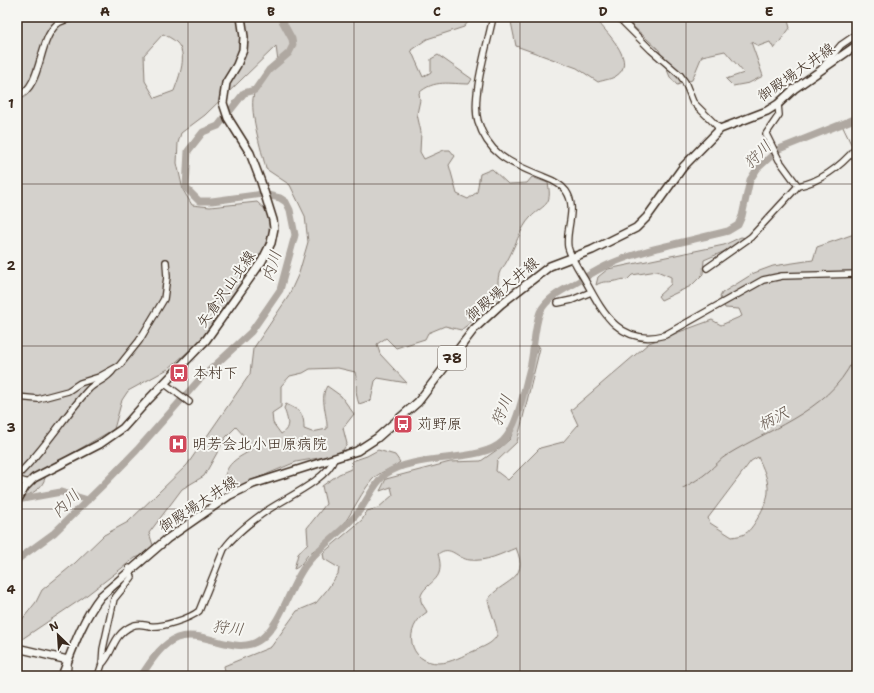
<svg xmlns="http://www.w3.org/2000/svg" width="874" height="693" font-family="'Shantell Sans','Klee One',sans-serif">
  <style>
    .green { fill: #d4d1cc; stroke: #887e75; fill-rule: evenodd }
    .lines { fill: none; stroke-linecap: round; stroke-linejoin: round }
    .stream { stroke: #81766d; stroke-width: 1 }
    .river { stroke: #afa8a1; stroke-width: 7 }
    .minor-casing { stroke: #3b2a1e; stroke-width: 8 }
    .major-casing { stroke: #3b2a1e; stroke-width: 10 }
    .minor { stroke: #f6f6f2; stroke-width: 5.5 }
    .major { stroke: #f6f6f2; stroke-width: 7 }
    .grid { fill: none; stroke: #3b2a1e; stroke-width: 1; stroke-opacity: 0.55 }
    .labels { text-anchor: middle; stroke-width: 4; stroke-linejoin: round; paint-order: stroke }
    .shield { fill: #f6f6f2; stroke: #73675e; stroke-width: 1 }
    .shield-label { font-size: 14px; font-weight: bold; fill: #3b2a1e }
    .street-label { font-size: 15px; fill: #3b2a1e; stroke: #f6f6f2 }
    .poi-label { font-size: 15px; fill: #3b2a1e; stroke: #f6f6f2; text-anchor: start }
    .water-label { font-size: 16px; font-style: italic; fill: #64564c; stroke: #f6f6f2 }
    .neatline { fill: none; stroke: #3b2a1e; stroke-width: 1.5 }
    .grid-label { font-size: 13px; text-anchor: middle; font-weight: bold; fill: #3b2a1e }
  </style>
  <rect width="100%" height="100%" fill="#efeeea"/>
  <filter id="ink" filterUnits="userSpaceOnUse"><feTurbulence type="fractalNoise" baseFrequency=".025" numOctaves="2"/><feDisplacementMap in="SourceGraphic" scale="8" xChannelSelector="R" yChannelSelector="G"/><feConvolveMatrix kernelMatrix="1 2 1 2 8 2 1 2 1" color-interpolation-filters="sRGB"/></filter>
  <g filter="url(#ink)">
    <!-- green -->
    <path class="green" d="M 17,17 L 472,17 L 464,27 L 427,39 L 411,50 L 423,77 L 431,72 L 431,59 L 438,55 L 472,79 L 469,84 C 450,84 434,79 419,93 L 420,100 L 417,114 L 421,132 L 420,152 L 424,159 L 444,150 L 450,150 L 455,156 L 449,165 L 457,194 L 468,199 L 477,192 L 480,174 L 492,169 L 508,184 L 527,183 L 532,177 L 548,183 C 553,207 543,204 530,218 C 521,227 514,249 507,261 C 505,266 500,269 499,274 C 497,283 498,289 502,298 L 461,330 L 445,326 L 428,333 L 425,339 L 396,348 L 386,338 L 377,344 L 380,354 L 407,383 L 378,378 L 375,381 L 371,400 L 359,404 C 354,391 358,385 355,372 L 338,368 L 310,369 L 303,373 L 290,376 L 281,386 L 281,407 L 272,413 L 273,423 L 281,434 C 292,427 287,418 284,408 L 286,404 C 300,411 304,412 304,429 L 312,432 L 327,429 C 328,416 319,398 327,386 L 341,396 L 354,414 L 343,428 L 347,444 L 343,450 L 335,455 L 296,462 L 236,487 L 223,487 C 225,465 232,461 250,451 L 253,446 L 236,427 L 226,437 L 204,476 L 182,489 L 149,533 L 153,545 L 144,555 L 135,558 L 83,598 L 22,639 L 17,631 L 17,626 L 36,602 L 42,590 L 75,563 L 104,535 L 128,522 L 187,465 L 250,374 L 253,349 L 288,297 L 299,273 L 308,242 L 305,216 L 290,185 L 266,169 C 262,151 247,107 255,91 C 260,79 270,71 278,62 L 276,46 L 205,115 L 181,133 L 178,143 L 177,163 L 183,190 L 192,205 L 210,207 L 257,202 L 267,211 L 270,231 L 262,253 L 199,342 L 168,369 L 128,391 L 122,400 L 114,429 L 47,468 C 45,489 35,492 17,500 ZM 163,34 C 167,36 173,39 176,42 C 189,54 179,77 174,91 L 155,98 L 145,81 L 144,55 Z
      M 510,17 L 617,17 L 600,24 C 609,35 637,63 616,76 C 612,79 604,80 598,82 L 577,68 L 516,46 Z
      M 623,17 L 787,17 L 790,28 L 774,49 L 770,42 L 759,46 L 751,42 L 763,76 L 749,83 L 733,86 L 726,79 L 744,73 L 725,51 L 702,56 L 692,80 L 677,85 L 670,77 L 659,50 Z
      M 857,233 L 857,676 L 226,676 L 224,666 L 271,647 L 297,611 L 316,603 L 326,591 L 338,574 L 339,568 L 324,559 L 323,553 L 362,520 L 367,511 L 378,508 L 393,495 L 391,487 L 380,491 L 386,479 L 450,462 L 481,461 L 501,447 L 510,439 L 520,412 L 538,345 L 540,348 L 517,442 L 497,461 L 496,471 L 508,480 L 540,448 L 563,442 L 578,425 L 571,410 L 649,343 L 712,320 L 721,325 L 742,316 L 739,309 L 725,308 L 720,297 L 722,293 L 754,273 L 773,266 L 813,260 L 817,247 ZM 758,457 C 763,468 769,480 768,492 C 768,501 754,528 746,533 C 742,536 737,536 732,537 L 710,523 L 708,518 L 751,461 ZM 516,548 C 531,582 500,580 488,600 C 489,608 499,630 497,635 C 493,644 482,647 474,651 C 464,655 451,663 439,663 C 407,663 403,627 427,612 C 426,609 422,605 421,601 C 418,589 436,583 439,573 C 441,567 440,560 438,554 C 451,544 457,559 470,560 C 486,562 501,554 516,548 Z
      M 741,237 L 747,238 L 732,248 L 704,260 L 703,274 L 691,286 L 661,300 L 658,296 L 671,284 L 671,277 L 657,271 L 632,275 L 627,280 C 621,278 620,281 615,281 C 606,283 605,280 596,285 L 598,277 L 608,269 L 724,245 Z
      M 378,450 L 395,455 L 400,462 C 391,470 380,471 372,480 C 357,498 349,522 332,538 C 325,544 316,548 309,554 C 304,559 301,567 294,569 L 298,554 L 308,543 L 307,528 L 326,504 L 322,486 L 339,474 L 351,469 L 352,461 L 367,456 Z"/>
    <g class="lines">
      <!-- stream -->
      <path class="stream" d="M 842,125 L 853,148
        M 855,152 L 857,157
        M 683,488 C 692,483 701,478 709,471 C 715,466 720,459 727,455 C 774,426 837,408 857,350"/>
      <!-- river -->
      <path class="river" d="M 17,500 L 61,492 L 88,500
        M 17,560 L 54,533 L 104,484 L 137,450 L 199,380 L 251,332 L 280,290 L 295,235 L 290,210 L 286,202 L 280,198 L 263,194 L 212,201 L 199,201 L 186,188 L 188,151 L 203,132 L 218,126 L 244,93 L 255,90 L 269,70 L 289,53 L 293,45 L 292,39 L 280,17
        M 141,676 C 150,663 161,644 177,638 C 203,628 237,658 261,639 C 281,623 289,590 303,569 C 318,546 344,532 360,510 C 368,499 375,482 386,474 C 417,452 480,464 503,441 C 518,426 524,389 530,368 C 534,351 534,328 540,312 C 547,298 561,291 574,284 C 586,277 598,269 610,264 C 647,248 689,241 728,231 L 738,225 L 742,216 L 750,180 L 757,169 L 779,149 L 857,118"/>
      <defs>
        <path id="minor" d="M 493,17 C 488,43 471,96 478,121 C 489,157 513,164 544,177 C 552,180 561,184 566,191 C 578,208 565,229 568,247 C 571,258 579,270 585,280 C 603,313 620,347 665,335 L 763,280 L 782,276 L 857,274
          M 618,17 L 651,50 L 680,75 L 685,82 L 693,102 L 720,129
          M 822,68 L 841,45 L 857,34
          M 17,97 C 43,86 37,42 57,24 C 62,20 69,19 75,17
          M 778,104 L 779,115 L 766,134 L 779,160 L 798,186
          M 707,268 L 751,237 L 798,186 C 823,181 841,166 857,147
          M 558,303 L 572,300 L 591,292
          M 164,383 L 189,402
          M 17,397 L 38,399 L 68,391 L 80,383 L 99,377 L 119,366 L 139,341 L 164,299 L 167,277 L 166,262
          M 17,476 C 44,450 63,418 88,390 C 96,381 106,381 114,369
          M 17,486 L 22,481 L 29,483
          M 102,664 C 114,652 112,635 132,626 C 138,623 143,625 150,626 C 161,628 191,618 199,611 L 224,549 C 234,535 248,524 262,514 C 280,500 327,481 334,459
          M 67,676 L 68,664
          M 98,676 L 102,664 L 103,649 L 114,599 L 132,577 L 129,568"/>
        <path id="major" d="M 17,501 L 25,487 L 34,478 L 100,444 L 123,428 L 149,399 L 206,340 L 262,261 L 271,243 L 274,228 L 273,220 L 261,182 L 250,153 L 228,118 L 223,103 L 226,83 L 237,65 L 243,50 L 244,37 L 241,17
          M 17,648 L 68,660
          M 62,676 C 73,648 82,620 101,596 L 167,539 L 230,495 L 253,484 L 357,451 L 377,438 L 418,402 L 474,329 L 501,304 L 550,266 L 592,250 L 636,228 L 647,217 L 683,167 L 720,129 L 767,111 L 778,104 L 794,89 L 857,45"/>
      </defs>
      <!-- minor casing -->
      <use href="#minor" class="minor-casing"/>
      <!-- major casing -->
      <use href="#major" class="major-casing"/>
      <!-- minor -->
      <use href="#minor" class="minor"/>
      <!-- major -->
      <use href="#major" class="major"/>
    </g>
  </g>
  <!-- grid -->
  <path class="grid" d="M 188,17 L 188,676M 354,17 L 354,676M 520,17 L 520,676M 686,17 L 686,676M 17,184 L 857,184M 17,346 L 857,346M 17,509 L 857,509"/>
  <!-- icons -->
  <defs>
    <symbol id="bus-square" viewBox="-11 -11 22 22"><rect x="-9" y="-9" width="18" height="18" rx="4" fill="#d1495b" stroke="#f6f6f2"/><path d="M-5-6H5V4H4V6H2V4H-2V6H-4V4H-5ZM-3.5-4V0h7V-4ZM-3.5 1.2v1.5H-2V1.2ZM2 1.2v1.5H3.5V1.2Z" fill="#fff"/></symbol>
    <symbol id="hospital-square" viewBox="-11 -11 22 22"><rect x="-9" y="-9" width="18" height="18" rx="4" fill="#d1495b" stroke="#f6f6f2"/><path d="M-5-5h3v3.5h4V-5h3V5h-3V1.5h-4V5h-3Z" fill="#fff"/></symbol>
  </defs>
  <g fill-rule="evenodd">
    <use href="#bus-square" x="168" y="362" width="22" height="22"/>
    <use href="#bus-square" x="392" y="413" width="22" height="22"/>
    <use href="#hospital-square" x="167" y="433" width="22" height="22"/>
  </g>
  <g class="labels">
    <!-- shield labels -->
    <rect class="shield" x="438" y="346" width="28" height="24" rx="3"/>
    <g class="shield-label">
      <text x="452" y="363">78</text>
    </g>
    <!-- street labels -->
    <g class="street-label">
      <text transform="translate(796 72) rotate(-35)" y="5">御殿場大井線</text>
      <text transform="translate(226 289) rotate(-55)" y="5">矢倉沢山北線</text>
      <text transform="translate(502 289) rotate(-40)" y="5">御殿場大井線</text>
      <text transform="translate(198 504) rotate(-33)" y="5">御殿場大井線</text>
    </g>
    <!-- poi labels -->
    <g class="poi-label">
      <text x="193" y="378">本村下</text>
      <text x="417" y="429">苅野原</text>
      <text x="192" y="449">明芳会北小田原病院</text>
    </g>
    <!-- water labels -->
    <g class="water-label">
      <text transform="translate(757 154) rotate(-45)" y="6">狩川</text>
      <text transform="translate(271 266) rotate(-73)" y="6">内川</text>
      <text transform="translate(501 410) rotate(-68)" y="6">狩川</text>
      <text transform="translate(773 418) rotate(-27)" y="6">柄沢</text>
      <text transform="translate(65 503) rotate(-44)" y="6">内川</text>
      <text transform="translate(228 627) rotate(7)" y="6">狩川</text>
    </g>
  </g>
  <!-- margin -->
  <rect width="874" height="693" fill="none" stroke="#f6f6f2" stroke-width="44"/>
  <!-- north arrow -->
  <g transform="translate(58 635) rotate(335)" stroke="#f6f6f2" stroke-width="3" paint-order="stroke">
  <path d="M0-3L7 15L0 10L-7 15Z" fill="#3b2a1e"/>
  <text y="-6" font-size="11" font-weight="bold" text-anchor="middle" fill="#3b2a1e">N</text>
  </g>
  <rect x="22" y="22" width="830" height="649" class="neatline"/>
  <g class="grid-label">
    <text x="105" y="16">A</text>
    <text x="271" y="16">B</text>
    <text x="437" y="16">C</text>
    <text x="603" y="16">D</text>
    <text x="769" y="16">E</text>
    <text x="11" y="108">1</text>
    <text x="11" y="270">2</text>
    <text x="11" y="432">3</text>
    <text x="11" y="594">4</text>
  </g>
</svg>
